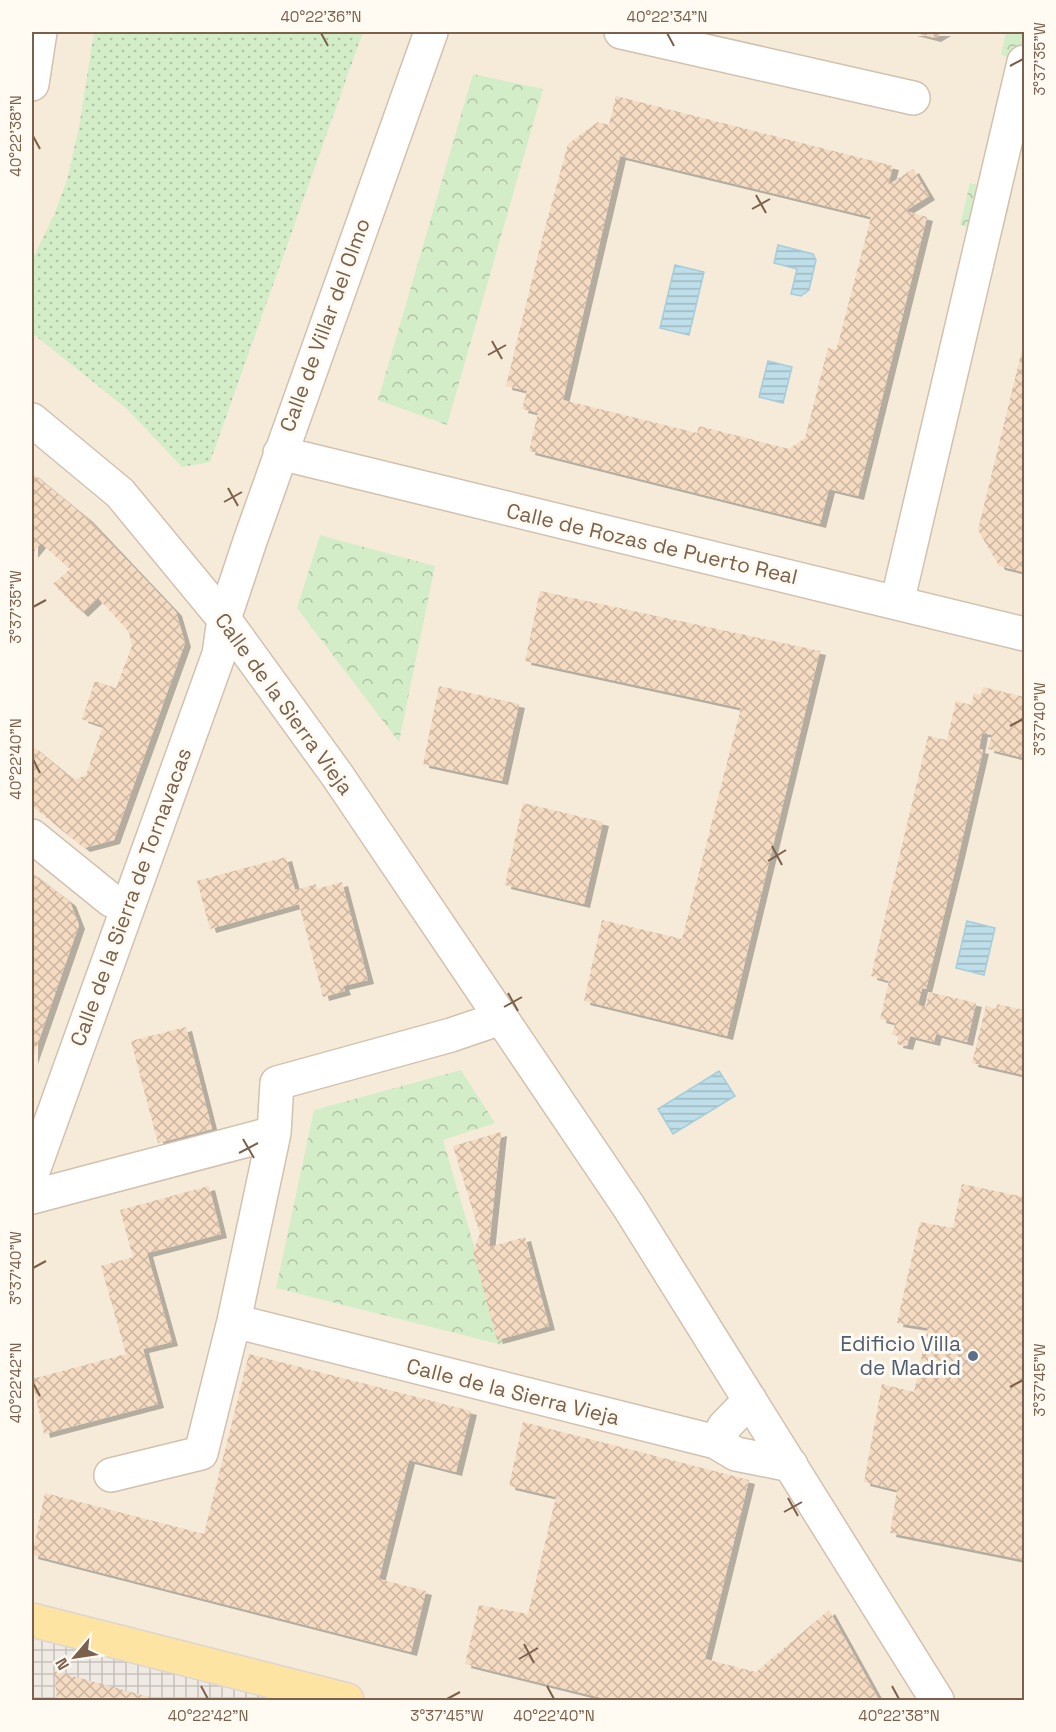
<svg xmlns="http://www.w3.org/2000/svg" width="1056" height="1732" font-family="'Space Grotesk',sans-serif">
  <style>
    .residential { fill: #f6ebd9 }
    .industrial { fill: url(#industrial-grid) }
    .grass { fill: url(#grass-dots) }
    .forest { fill: url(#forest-crowns) }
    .water { fill: url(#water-rules); stroke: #a4cddb; stroke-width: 1.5 }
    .building { fill: url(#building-cross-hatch); fill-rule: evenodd; filter: url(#shadow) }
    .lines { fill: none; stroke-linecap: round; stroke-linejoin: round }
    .minor-casing { stroke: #d2c1af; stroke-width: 36 }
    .major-casing { stroke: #ddd6d0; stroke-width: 36 }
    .minor { stroke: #fff; stroke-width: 33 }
    .major { stroke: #fde4a3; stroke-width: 33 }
    .ticks { fill: none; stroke: #7b614c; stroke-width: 2 }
    .service-dot { fill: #5c6f8a; stroke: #fffbf3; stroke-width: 2 }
    .labels { text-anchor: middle; stroke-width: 6; stroke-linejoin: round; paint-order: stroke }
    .street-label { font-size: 21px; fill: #7b614c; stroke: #fffbf3 }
    .service-label { font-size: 21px; fill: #4e5e75; stroke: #fffbf3; text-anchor: end }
    .neatline { fill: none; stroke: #7b614c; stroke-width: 2 }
    .ticks-label { font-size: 15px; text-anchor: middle; fill: #7b614c }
  </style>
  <defs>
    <pattern id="industrial-grid" width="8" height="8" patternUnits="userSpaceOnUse" patternTransform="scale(1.5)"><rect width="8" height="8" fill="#efeae4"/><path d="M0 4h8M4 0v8" fill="none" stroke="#c7c1bb"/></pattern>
    <pattern id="grass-dots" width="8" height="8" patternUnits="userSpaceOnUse" patternTransform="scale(1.5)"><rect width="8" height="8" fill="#d3edc8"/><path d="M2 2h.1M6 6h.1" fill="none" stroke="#b0c3a5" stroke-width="1.8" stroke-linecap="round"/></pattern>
    <pattern id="forest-crowns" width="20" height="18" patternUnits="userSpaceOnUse" patternTransform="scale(1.5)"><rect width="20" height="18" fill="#d3edc8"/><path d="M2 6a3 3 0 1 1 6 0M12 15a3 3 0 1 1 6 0" fill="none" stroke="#b0c3a5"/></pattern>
    <pattern id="water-rules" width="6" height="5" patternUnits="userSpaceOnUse" patternTransform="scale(1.5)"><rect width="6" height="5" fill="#bedee9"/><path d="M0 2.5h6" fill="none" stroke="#9fb7bf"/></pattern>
    <pattern id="building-cross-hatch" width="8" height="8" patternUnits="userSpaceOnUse" patternTransform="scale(1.5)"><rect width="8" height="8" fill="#f4dbc2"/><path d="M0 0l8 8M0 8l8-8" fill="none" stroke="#cbb5a0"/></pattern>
    <filter id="shadow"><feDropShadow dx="6" dy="4" stdDeviation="0" flood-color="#0004"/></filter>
  </defs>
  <rect width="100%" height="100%" fill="#fdf8eb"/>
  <!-- residential -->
  <path class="residential" d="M 32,32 L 1024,32 L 1024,1700 L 347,1700 L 32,1620 Z"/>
  <!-- industrial -->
  <path class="industrial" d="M 32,1620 L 347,1700 L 32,1700 Z"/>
  <!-- grass -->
  <path class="grass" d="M 94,32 L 363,32 L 210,462 L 182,467 L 127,409 L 32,333 L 32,260 L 54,215 L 67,180 L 79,127 Z"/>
  <!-- forest -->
  <path class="forest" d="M 1006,32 L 1024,32 L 1024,60 L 1001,55 Z
    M 473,74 L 543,89 L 447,425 L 378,400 Z
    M 970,183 L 1012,193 L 1002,235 L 960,225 Z
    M 320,535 L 435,566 L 399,742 L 297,608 Z
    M 461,1070 L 495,1123 L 443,1140 L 503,1345 L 276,1288 L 314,1110 Z"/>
  <!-- water -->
  <path class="water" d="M 778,245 L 813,254 L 816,260 L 809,290 L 801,296 L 791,294 L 797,269 L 774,263 Z
    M 675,265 L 704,272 L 689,335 L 660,328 Z
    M 768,361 L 792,367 L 783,403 L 759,397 Z
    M 967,921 L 995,928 L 984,975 L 956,968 Z
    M 719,1071 L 735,1096 L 673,1134 L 658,1109 Z"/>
  <!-- building -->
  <path class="building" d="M 911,32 L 945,32 L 935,38 Z
    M 616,96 L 893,166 L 888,185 L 913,169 L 929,196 L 905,211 L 927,217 L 858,496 L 829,489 L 820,524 L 529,451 L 538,413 L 522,409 L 527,391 L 506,386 L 542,239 L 568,144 L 598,122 L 609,125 ZM 620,156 L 871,217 L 839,340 L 836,350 L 828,348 L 805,438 L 789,449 L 699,426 L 697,433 L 563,400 Z
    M 1024,342 L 1024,572 L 999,566 L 978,530 Z
    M 32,473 L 87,518 L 176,612 L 185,643 L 114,840 L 84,848 L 32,806 L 32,746 L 74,780 L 86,775 L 103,726 L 82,719 L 95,681 L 116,688 L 132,646 L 129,632 L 98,598 L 82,613 L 53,584 L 70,569 L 54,555 L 41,543 L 32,554 Z
    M 540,591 L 820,651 L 727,1036 L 584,1001 L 602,920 L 682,939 L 741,708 L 525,661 Z
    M 439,686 L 519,704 L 502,781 L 423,764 Z
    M 983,687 L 1024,697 L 1024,758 L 988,749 L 992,735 L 982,733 L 979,749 L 983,750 L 958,858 L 926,989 L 922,988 L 918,1005 L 926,1007 L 929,992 L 976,1003 L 967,1042 L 936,1034 L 934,1042 L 910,1036 L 907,1046 L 897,1044 L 899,1036 L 892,1035 L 895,1023 L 880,1019 L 889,981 L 871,976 L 928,736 L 947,740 L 956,701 L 971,705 L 974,694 L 981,695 Z
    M 523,803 L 603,822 L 584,904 L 505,885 Z
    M 286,857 L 295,890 L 316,884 L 317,889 L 342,882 L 368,980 L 343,986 L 345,991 L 323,997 L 299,904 L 210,929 L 197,881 Z
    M 32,873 L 70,902 L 79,925 L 32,1060 Z
    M 997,1004 L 1024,1010 L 1024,1075 L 972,1063 L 986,1006 L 996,1009 Z
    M 186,1027 L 212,1129 L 158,1143 L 131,1041 Z
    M 501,1132 L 489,1247 L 525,1237 L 549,1326 L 497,1340 L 473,1251 L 480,1234 L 453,1146 Z
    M 962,1184 L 1024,1197 L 1024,1560 L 890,1533 L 897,1490 L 864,1482 L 882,1384 L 914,1392 L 928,1328 L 897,1323 L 920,1222 L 953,1228 Z
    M 209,1186 L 221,1234 L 147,1253 L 172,1342 L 143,1349 L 158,1404 L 44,1434 L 32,1379 L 126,1354 L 101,1266 L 133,1257 L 120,1210 Z
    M 249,1354 L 471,1411 L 456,1472 L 409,1460 L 379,1579 L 426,1591 L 411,1652 L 32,1555 L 45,1493 L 204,1534 Z
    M 523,1422 L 749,1480 L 705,1659 L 756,1672 L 829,1610 L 879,1700 L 610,1700 L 465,1664 L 479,1605 L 528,1614 L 556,1497 L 509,1486 Z
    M 54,1671 L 160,1700 L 57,1700 Z"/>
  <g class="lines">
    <defs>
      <path id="minor" d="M 621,32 L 913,98
        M 32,84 L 40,32
        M 32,420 L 120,493 L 224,619 L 337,775 L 629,1207 L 937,1700
        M 280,453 L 1024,634
        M 897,603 L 1024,62
        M 32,836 L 111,900 L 127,908
        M 32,1174 L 219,654 L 224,619 L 250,541 L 431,32
        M 32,1197 L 274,1133
        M 234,1321 L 716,1442 L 736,1454 L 791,1465
        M 716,1442 L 724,1427 L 750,1400
        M 111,1475 L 201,1453 L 234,1321 L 274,1133 L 277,1083 L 451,1035 L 501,1018"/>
      <path id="major" d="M 32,1620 L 347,1700"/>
    </defs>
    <!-- minor casing -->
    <use href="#minor" class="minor-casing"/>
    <!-- major casing -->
    <use href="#major" class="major-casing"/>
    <!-- minor -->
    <use href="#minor" class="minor"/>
    <!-- major -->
    <use href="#major" class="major"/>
  </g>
  <!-- ticks -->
  <path class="ticks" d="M 321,33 L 328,46M 667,33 L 674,46M 1010,66 L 1023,59M 33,136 L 40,149M 756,195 L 766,213M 752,209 L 770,199M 492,341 L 502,359M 488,355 L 506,345M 228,488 L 238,506M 224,502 L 242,492M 33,607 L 46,600M 1010,726 L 1023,719M 33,759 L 40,773M 772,846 L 782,865M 768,861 L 786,850M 508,993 L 518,1011M 504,1007 L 522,997M 243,1139 L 254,1158M 239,1153 L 258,1143M 33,1268 L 46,1261M 33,1383 L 40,1396M 1010,1387 L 1023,1380M 788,1498 L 798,1516M 784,1512 L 802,1502M 524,1644 L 534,1663M 519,1659 L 538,1648M 201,1686 L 208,1699M 547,1686 L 554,1699M 892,1686 L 899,1699M 447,1699 L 460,1692"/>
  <!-- markers -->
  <circle class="service-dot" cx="973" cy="1356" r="6"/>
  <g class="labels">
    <!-- street labels -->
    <g class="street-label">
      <text transform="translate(325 325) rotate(-70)" y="7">Calle de Villar del Olmo</text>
      <text transform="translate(652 544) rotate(13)" y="7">Calle de Rozas de Puerto Real</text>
      <text transform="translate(284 704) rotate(54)" y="7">Calle de la Sierra Vieja</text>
      <text transform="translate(131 897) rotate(-70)" y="7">Calle de la Sierra de Tornavacas</text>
      <text transform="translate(513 1392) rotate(14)" y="7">Calle de la Sierra Vieja</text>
    </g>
    <!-- service labels -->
    <g class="service-label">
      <text x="961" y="1351">Edificio Villa<tspan x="961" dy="24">de Madrid</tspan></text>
    </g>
  </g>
  <!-- border -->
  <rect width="1056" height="1732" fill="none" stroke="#fffbf3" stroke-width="66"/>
  <!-- north arrow -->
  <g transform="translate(75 1657) rotate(241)" stroke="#fffbf3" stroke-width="4.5" paint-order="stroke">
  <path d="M0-4.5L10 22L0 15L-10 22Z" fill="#7b614c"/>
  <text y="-9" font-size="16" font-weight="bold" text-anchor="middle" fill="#7b614c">N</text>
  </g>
  <rect x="33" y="33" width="990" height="1666" class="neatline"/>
  <g class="ticks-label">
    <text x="321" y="22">40°22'36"N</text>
    <text x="667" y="22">40°22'34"N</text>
    <text transform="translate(1040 59) rotate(-90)" y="5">3°37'35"W</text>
    <text transform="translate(16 136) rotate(-90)" y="5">40°22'38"N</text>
    <text transform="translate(16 607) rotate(-90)" y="5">3°37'35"W</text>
    <text transform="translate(1040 719) rotate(-90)" y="5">3°37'40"W</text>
    <text transform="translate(16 759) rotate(-90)" y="5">40°22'40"N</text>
    <text transform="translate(16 1268) rotate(-90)" y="5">3°37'40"W</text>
    <text transform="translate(1040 1380) rotate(-90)" y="5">3°37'45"W</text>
    <text transform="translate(16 1383) rotate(-90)" y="5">40°22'42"N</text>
    <text x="208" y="1721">40°22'42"N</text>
    <text x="447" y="1721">3°37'45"W</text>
    <text x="554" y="1721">40°22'40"N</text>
    <text x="899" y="1721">40°22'38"N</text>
  </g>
</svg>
